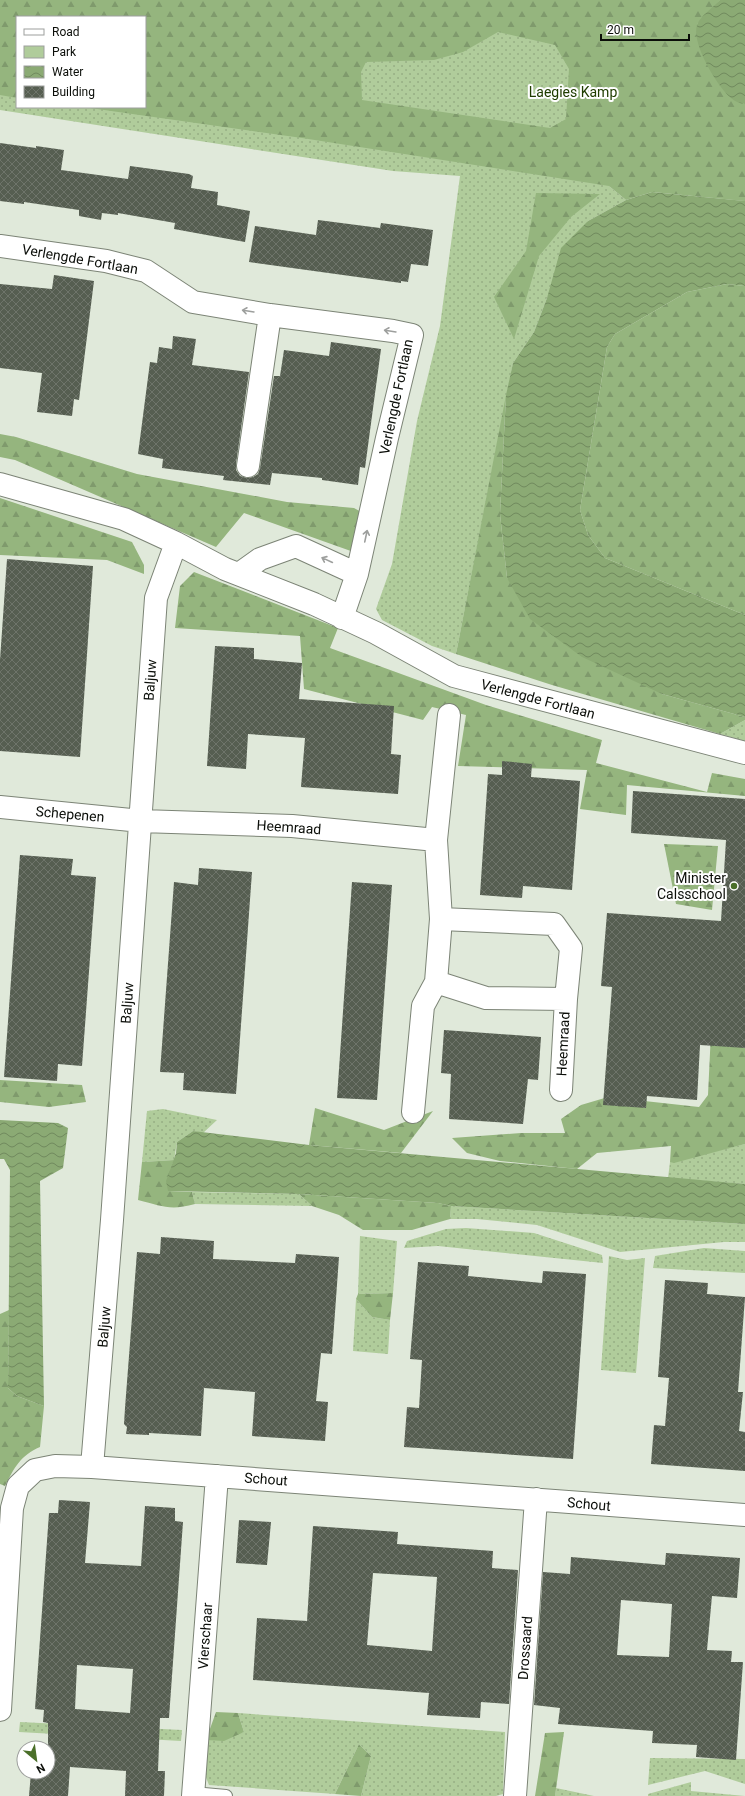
<svg xmlns="http://www.w3.org/2000/svg" width="745" height="1796" font-family="Roboto,sans-serif">
  <style>
    .green { fill: url(#green-dots); fill-rule: evenodd }
    .forest { fill: url(#forest-firs); fill-rule: evenodd }
    .water { fill: url(#water-waves) }
    .building { fill: url(#building-cross-hatch); fill-rule: evenodd }
    .lines { fill: none; stroke-linecap: round; stroke-linejoin: round }
    .service-casing { stroke: #7c8476; stroke-width: 14 }
    .minor-casing { stroke: #7c8476; stroke-width: 24 }
    .service { stroke: #fff; stroke-width: 12 }
    .minor { stroke: #fff; stroke-width: 22 }
    .oneway { stroke: #9d9f9d }
    .poi-dot { fill: #4a6f29; stroke: #fff; stroke-width: 1.5 }
    .labels { text-anchor: middle; stroke-width: 4; stroke-linejoin: round; paint-order: stroke }
    .park-label { font-size: 14px; fill: #203d00; stroke: #fff }
    .street-label { font-size: 14px; fill: #0b0e09; stroke: #fff }
    .poi-label { font-size: 14px; fill: #0b0e09; stroke: #fff; text-anchor: end }
  </style>
  <defs>
    <pattern id="green-dots" width="8" height="8" patternUnits="userSpaceOnUse"><rect width="8" height="8" fill="#b0cc9b"/><path d="M2 2h.1M6 6h.1" fill="none" stroke="#96ae84" stroke-width="1.8" stroke-linecap="round"/></pattern>
    <pattern id="forest-firs" width="22" height="20" patternUnits="userSpaceOnUse"><rect width="22" height="20" fill="#95b57e"/><path d="M5 1l3.5 6h-7zM16 11l3.5 6h-7z" fill="#7f9a6c"/></pattern>
    <pattern id="water-waves" width="16" height="10" patternUnits="userSpaceOnUse"><rect width="16" height="10" fill="#8baa74"/><path d="M0 5q4-4 8 0t8 0" fill="none" stroke="#70895d"/></pattern>
    <pattern id="building-cross-hatch" width="8" height="8" patternUnits="userSpaceOnUse"><rect width="8" height="8" fill="#565e51"/><path d="M0 0l8 8M0 8l8-8" fill="none" stroke="#6e746a"/></pattern>
  </defs>
  <rect width="100%" height="100%" fill="#e0e9da"/>
  <!-- green -->
  <path class="green" d="M 0,0 L 745,0 L 745,201 L 609,186 L 626,200 L 588,221 L 547,298 L 534,332 L 513,363 L 456,654 L 432,646 L 382,620 L 376,609 L 392,564 L 417,421 L 440,326 L 460,176 L 393,171 L 0,110 ZM 17,17 L 145,17 L 145,107 L 17,107 Z
    M 745,720 L 745,741 L 720,734 Z
    M 163,1109 L 217,1120 L 203,1133 L 193,1131 L 177,1142 L 174,1160 L 142,1162 L 147,1111 Z
    M 745,1144 L 745,1184 L 668,1178 L 670,1162 Z
    M 192,1192 L 299,1194 L 312,1206 L 195,1204 Z
    M 451,1206 L 745,1224 L 745,1242 L 724,1242 L 620,1252 L 537,1225 L 477,1219 L 450,1219 Z
    M 466,1228 L 534,1233 L 602,1255 L 603,1263 L 438,1246 L 404,1248 L 407,1241 L 446,1229 Z
    M 360,1236 L 397,1241 L 393,1293 L 358,1294 Z
    M 704,1248 L 745,1251 L 745,1273 L 653,1268 L 655,1256 Z
    M 609,1256 L 627,1260 L 645,1258 L 636,1373 L 601,1370 Z
    M 356,1299 L 372,1317 L 390,1320 L 388,1354 L 353,1351 Z
    M 238,1713 L 505,1732 L 503,1794 L 496,1796 L 361,1796 L 371,1756 L 359,1744 L 335,1794 L 209,1785 L 205,1775 L 206,1740 L 244,1732 Z
    M 20,1722 L 182,1730 L 181,1741 L 19,1732 Z
    M 650,1758 L 745,1759 L 745,1784 L 705,1771 L 648,1785 Z
    M 691,1782 L 691,1791 L 745,1796 L 648,1796 L 648,1794 Z
    M 556,1788 L 594,1796 L 555,1796 Z"/>
  <!-- forest -->
  <path class="forest" d="M 0,0 L 720,0 L 697,24 L 743,104 L 745,104 L 745,201 L 652,192 L 626,200 L 609,186 L 302,138 L 83,107 L 145,107 L 145,17 L 17,17 L 17,98 L 0,95 ZM 498,32 L 555,45 L 569,69 L 566,119 L 550,128 L 362,100 L 361,72 L 366,62 L 434,60 L 463,52 Z
    M 536,193 L 600,194 L 571,217 L 539,256 L 514,339 L 494,297 L 526,251 Z
    M 727,284 L 745,286 L 745,615 L 605,558 L 588,535 L 580,510 L 607,347 L 615,334 L 687,292 Z
    M 506,395 L 500,514 L 507,578 L 662,694 L 745,717 L 745,720 L 720,734 L 552,685 L 456,654 Z
    M 0,434 L 16,437 L 137,474 L 287,502 L 354,508 L 372,518 L 362,555 L 244,513 L 216,547 L 15,460 L 0,457 Z
    M 0,498 L 132,542 L 144,565 L 144,574 L 107,560 L 0,555 Z
    M 194,572 L 338,628 L 330,648 L 486,705 L 602,740 L 596,763 L 707,792 L 712,773 L 745,779 L 745,796 L 627,785 L 626,815 L 580,809 L 587,770 L 458,766 L 466,715 L 432,707 L 423,720 L 304,689 L 300,636 L 175,628 L 180,586 Z
    M 664,844 L 718,846 L 712,910 L 676,904 Z
    M 712,1011 L 745,1047 L 745,1144 L 674,1163 L 670,1162 L 671,1146 L 597,1153 L 577,1169 L 500,1161 L 467,1153 L 452,1138 L 521,1133 L 565,1133 L 561,1119 L 581,1105 L 608,1097 L 699,1107 L 708,1095 Z
    M 0,1080 L 82,1085 L 86,1102 L 49,1107 L 0,1102 Z
    M 315,1108 L 384,1130 L 433,1111 L 401,1153 L 309,1145 Z
    M 174,1160 L 171,1168 L 168,1191 L 192,1192 L 195,1204 C 170,1211 162,1206 138,1200 L 142,1162 Z
    M 299,1194 L 438,1203 L 451,1206 L 450,1219 L 412,1230 L 363,1230 L 339,1215 L 312,1206 Z
    M 393,1293 L 390,1320 L 372,1317 L 356,1299 L 358,1294 Z
    M 9,1310 L 8,1388 L 17,1396 L 44,1406 L 40,1447 C 21,1455 14,1468 5,1486 L 0,1484 L 0,1314 Z
    M 216,1712 L 238,1713 L 244,1732 L 224,1741 L 206,1740 Z
    M 564,1732 L 555,1796 L 535,1796 L 545,1733 Z
    M 359,1744 L 371,1756 L 361,1796 L 335,1794 Z"/>
  <!-- water -->
  <path class="water" d="M 720,0 L 745,0 L 745,104 C 741,104 734,101 731,98 C 717,86 691,43 697,25 C 699,18 714,6 720,0 Z
    M 652,192 L 745,201 L 745,286 L 727,284 L 687,292 L 615,334 L 607,347 L 580,510 L 588,535 L 605,558 L 745,615 L 745,717 L 662,694 L 582,657 L 530,619 L 507,578 L 500,514 L 506,395 L 513,363 L 534,332 L 547,298 L 561,248 L 588,221 L 626,200 Z
    M 0,1120 L 58,1123 L 68,1128 L 63,1168 L 40,1181 L 44,1406 L 17,1396 L 8,1388 L 10,1170 L 4,1159 L 0,1159 Z
    M 193,1131 L 309,1145 L 745,1184 L 745,1224 L 451,1206 L 438,1203 L 299,1194 L 168,1191 L 166,1181 L 176,1153 L 177,1142 Z"/>
  <!-- building -->
  <path class="building" d="M 0,143 L 36,148 L 36,146 L 64,150 L 61,170 L 128,179 L 130,166 L 189,174 L 193,176 L 191,188 L 218,192 L 217,205 L 250,211 L 245,242 L 174,229 L 175,223 L 118,213 L 118,215 L 102,213 L 101,220 L 79,216 L 79,210 L 24,202 L 24,204 L 0,201 Z
    M 318,220 L 380,228 L 381,223 L 433,230 L 428,266 L 411,264 L 408,282 L 401,281 L 401,283 L 249,262 L 255,226 L 316,235 Z
    M 54,275 L 94,281 L 79,400 L 74,399 L 72,416 L 37,412 L 42,373 L 0,368 L 0,284 L 52,289 Z
    M 173,336 L 196,339 L 192,365 L 249,372 L 236,464 L 236,470 L 240,476 L 247,478 L 253,477 L 258,474 L 260,468 L 274,376 L 280,376 L 284,350 L 329,356 L 331,342 L 381,349 L 365,468 L 360,467 L 358,485 L 322,480 L 322,478 L 272,473 L 270,485 L 223,480 L 224,476 L 162,468 L 163,459 L 138,454 L 150,362 L 157,363 L 159,347 L 172,349 Z
    M 7,559 L 93,566 L 80,757 L 0,751 L 0,660 Z
    M 215,646 L 254,648 L 254,659 L 302,663 L 299,699 L 394,706 L 391,754 L 401,755 L 398,794 L 301,787 L 305,738 L 248,734 L 246,769 L 207,766 Z
    M 502,761 L 532,764 L 531,777 L 580,781 L 572,890 L 523,886 L 522,898 L 480,895 L 488,774 L 502,775 Z
    M 633,791 L 745,799 L 745,1048 L 700,1045 L 697,1100 L 647,1096 L 646,1108 L 603,1105 L 612,987 L 601,986 L 607,913 L 721,921 L 726,840 L 631,833 Z
    M 20,855 L 73,859 L 71,875 L 96,877 L 82,1066 L 58,1064 L 57,1081 L 4,1077 Z
    M 199,868 L 252,872 L 236,1094 L 183,1090 L 184,1073 L 160,1072 L 174,882 L 198,885 Z
    M 352,882 L 392,885 L 377,1100 L 337,1098 Z
    M 444,1030 L 541,1037 L 538,1080 L 528,1079 L 523,1124 L 449,1119 L 451,1074 L 441,1073 Z
    M 161,1237 L 214,1241 L 213,1259 L 295,1263 L 296,1254 L 339,1257 L 332,1354 L 321,1353 L 316,1401 L 328,1402 L 325,1441 L 252,1436 L 255,1392 L 204,1388 L 201,1436 L 149,1433 L 149,1435 L 126,1434 L 127,1427 L 124,1424 L 125,1408 L 137,1252 L 160,1254 Z
    M 418,1262 L 469,1266 L 468,1276 L 542,1283 L 543,1271 L 586,1274 L 573,1459 L 404,1447 L 407,1407 L 419,1408 L 422,1360 L 410,1359 Z
    M 665,1280 L 708,1283 L 707,1294 L 745,1297 L 738,1392 L 743,1392 L 739,1431 L 745,1432 L 745,1471 L 651,1464 L 654,1425 L 665,1426 L 669,1378 L 658,1377 Z
    M 59,1500 L 90,1502 L 85,1563 L 141,1566 L 145,1506 L 175,1508 L 175,1521 L 183,1522 L 169,1718 L 160,1718 L 158,1771 L 165,1771 L 164,1796 L 125,1796 L 126,1771 L 70,1767 L 68,1796 L 29,1796 L 31,1772 L 48,1772 L 48,1723 L 43,1722 L 44,1710 L 35,1709 L 49,1513 L 58,1513 ZM 77,1665 L 133,1669 L 130,1713 L 75,1709 Z
    M 239,1520 L 271,1522 L 267,1565 L 236,1563 Z
    M 313,1526 L 398,1532 L 397,1544 L 493,1551 L 492,1568 L 518,1570 L 509,1704 L 481,1702 L 480,1718 L 427,1715 L 429,1693 L 253,1680 L 257,1618 L 307,1621 ZM 373,1573 L 437,1577 L 432,1651 L 367,1645 Z
    M 666,1553 L 740,1558 L 737,1598 L 712,1596 L 707,1650 L 732,1651 L 731,1662 L 743,1662 L 736,1760 L 696,1757 L 697,1745 L 652,1743 L 653,1731 L 558,1724 L 560,1708 L 534,1705 L 543,1572 L 570,1574 L 571,1557 L 665,1565 ZM 621,1600 L 672,1604 L 669,1657 L 617,1655 Z"/>
  <g class="lines">
    <defs>
      <path id="service" d="M 193,1793 L 226,1796"/>
      <path id="minor" d="M 0,246 L 106,261 L 146,271 L 193,302 L 270,315 L 393,331 L 412,335 L 387,438 L 357,574
        M 248,466 L 270,315
        M 0,484 L 124,519 L 176,543 L 225,569 L 314,604 L 376,633 L 454,676 L 745,753
        M 239,574 L 260,559 L 296,546 L 357,574 L 342,618
        M 0,807 L 141,821 L 292,826 L 436,840
        M 441,919 L 554,924 L 571,948 L 566,999 L 561,1090
        M 436,982 L 486,998 L 566,999
        M 413,1112 L 423,1006 L 436,982 L 441,919 L 436,840 L 449,715
        M 92,1467 L 112,1220 L 156,598 L 176,543
        M 0,1710 L 12,1508 L 18,1486 L 35,1470 L 55,1466 L 92,1467 L 745,1515
        M 193,1796 L 217,1476
        M 515,1796 L 536,1499"/>
    </defs>
    <!-- service casing -->
    <use href="#service" class="service-casing"/>
    <!-- minor casing -->
    <use href="#minor" class="minor-casing"/>
    <!-- service -->
    <use href="#service" class="service"/>
    <!-- minor -->
    <use href="#minor" class="minor"/>
  </g>
  <!-- one-way arrows -->
  <defs><path id="oneway-shaft" d="M-6 0H5M1.5-3L5.5 0L1.5 3" fill="none" stroke-width="1.6" stroke-linecap="round" stroke-linejoin="round"/></defs>
  <g class="oneway">
    <use href="#oneway-shaft" transform="translate(248 311) rotate(-171)"/>
    <use href="#oneway-shaft" transform="translate(390 331) rotate(-171)"/>
    <use href="#oneway-shaft" transform="translate(366 536) rotate(-78)"/>
    <use href="#oneway-shaft" transform="translate(327 560) rotate(-155)"/>
  </g>
  <!-- markers -->
  <circle class="poi-dot" cx="734" cy="886" r="4"/>
  <g class="labels">
    <!-- park labels -->
    <g class="park-label">
      <text x="573" y="97">Laegies Kamp</text>
    </g>
    <!-- street labels -->
    <g class="street-label">
      <text transform="translate(80 259) rotate(10)" y="5">Verlengde Fortlaan</text>
      <text transform="translate(396 397) rotate(-78)" y="5">Verlengde Fortlaan</text>
      <text transform="translate(150 680) rotate(-86)" y="5">Baljuw</text>
      <text transform="translate(538 699) rotate(15)" y="5">Verlengde Fortlaan</text>
      <text transform="translate(70 814) rotate(5)" y="5">Schepenen</text>
      <text transform="translate(289 827) rotate(4)" y="5">Heemraad</text>
      <text transform="translate(127 1003) rotate(-86)" y="5">Baljuw</text>
      <text transform="translate(563 1044) rotate(-87)" y="5">Heemraad</text>
      <text transform="translate(104 1327) rotate(-85)" y="5">Baljuw</text>
      <text transform="translate(266 1479) rotate(4)" y="5">Schout</text>
      <text transform="translate(589 1504) rotate(5)" y="5">Schout</text>
      <text transform="translate(205 1636) rotate(-86)" y="5">Vierschaar</text>
      <text transform="translate(525 1648) rotate(-86)" y="5">Drossaard</text>
    </g>
    <!-- poi labels -->
    <g class="poi-label">
      <text x="726" y="883">Minister<tspan x="726" dy="16">Calsschool</tspan></text>
    </g>
  </g>
  <!-- legend -->
  <rect x="16" y="16" width="130" height="92" fill="#ffffff" stroke="#9d9f9d"/>
  <rect x="24" y="29" width="20" height="6" fill="#ffffff" stroke="#9d9f9d"/>
  <text x="52" y="36" font-size="12" fill="#0b0e09">Road</text>
  <rect x="24" y="46" width="20" height="12" fill="#b0cc9b" stroke="#9d9f9d"/>
  <text x="52" y="56" font-size="12" fill="#0b0e09">Park</text>
  <rect x="24" y="66" width="20" height="12" fill="url(#water-waves)" stroke="#9d9f9d"/>
  <text x="52" y="76" font-size="12" fill="#0b0e09">Water</text>
  <rect x="24" y="86" width="20" height="12" fill="url(#building-cross-hatch)" stroke="#9d9f9d"/>
  <text x="52" y="96" font-size="12" fill="#0b0e09">Building</text>
  <!-- north arrow -->
  <g transform="translate(36 1760) rotate(151)"><circle r="19" fill="#ffffff" stroke="#9d9f9d"/>
  <path d="M0-3L7 15L0 10L-7 15Z" fill="#4a6f29"/>
  <text y="-6" font-size="11" font-weight="bold" text-anchor="middle" fill="#0b0e09">N</text>
  </g>
  <!-- scale -->
  <path d="M601 34v6h88v-6" fill="none" stroke="#0b0e09" stroke-width="2"/>
  <text x="607" y="34" font-size="12" fill="#0b0e09" stroke="#ffffff" stroke-width="3" paint-order="stroke">20 m</text>
</svg>
